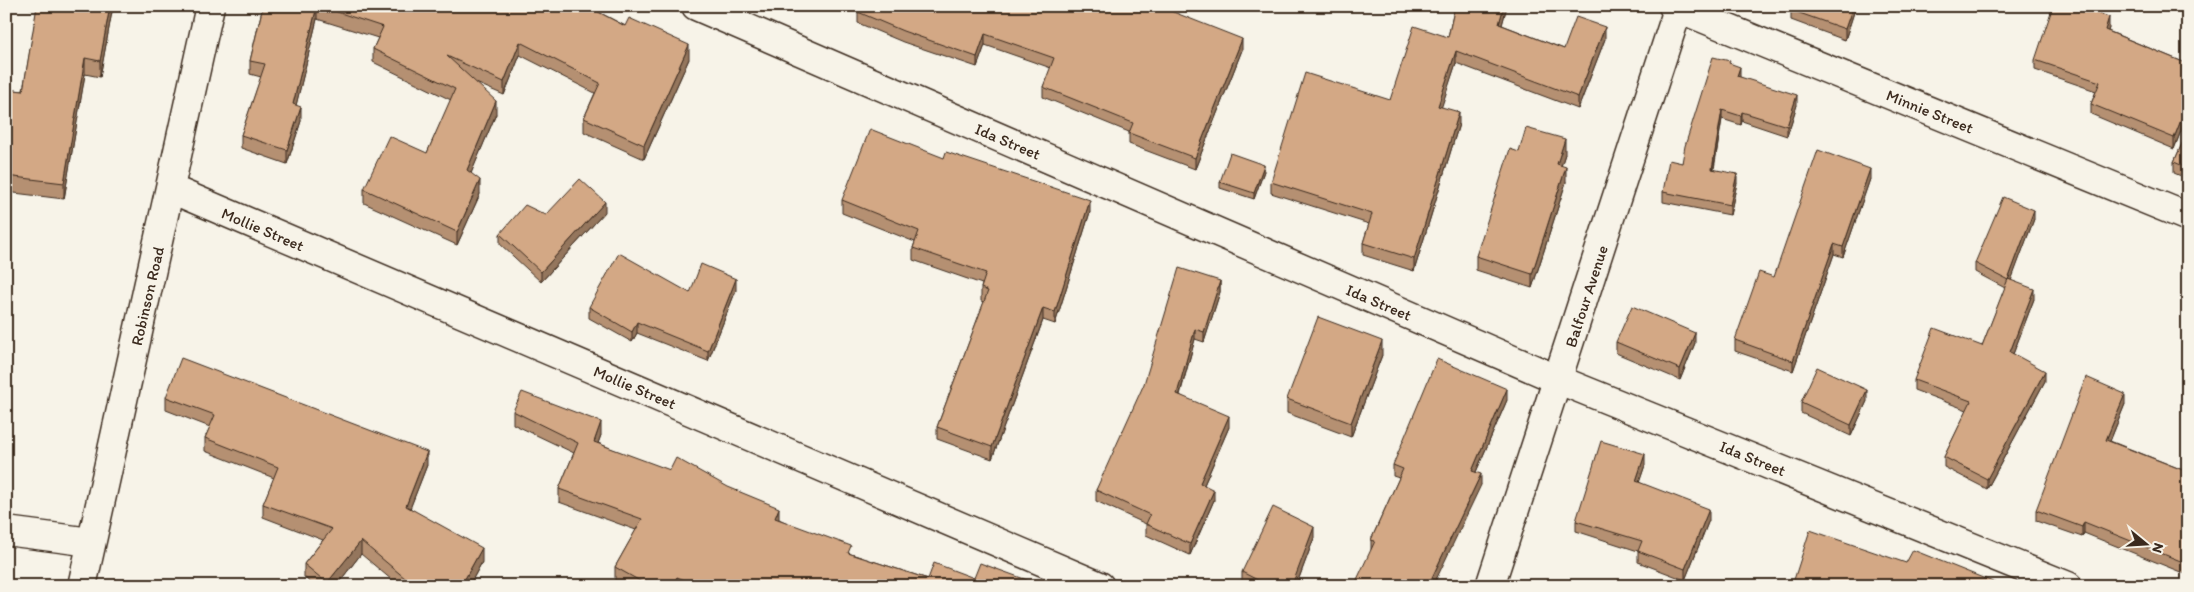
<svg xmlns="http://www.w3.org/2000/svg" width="2194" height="592" font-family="Itim,sans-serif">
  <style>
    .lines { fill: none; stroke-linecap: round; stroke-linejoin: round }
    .street-casing { stroke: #3b2a1e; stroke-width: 31 }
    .secondary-casing { stroke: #3b2a1e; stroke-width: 31 }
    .street { stroke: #f7f3e8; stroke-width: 28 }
    .secondary { stroke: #f7f3e8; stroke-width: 28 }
    .wall { fill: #b59072; stroke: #3b2a1e }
    .shaded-wall { fill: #94765d; stroke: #3b2a1e }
    .building { fill: #d3a885; stroke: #3b2a1e }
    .labels { text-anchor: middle; stroke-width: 4.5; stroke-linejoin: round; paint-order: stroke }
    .street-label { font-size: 16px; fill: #3b2a1e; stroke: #f7f3e8 }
  </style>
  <rect width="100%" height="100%" fill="#f7f3e8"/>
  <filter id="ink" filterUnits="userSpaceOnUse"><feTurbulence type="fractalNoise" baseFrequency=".02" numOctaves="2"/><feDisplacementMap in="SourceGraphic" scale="10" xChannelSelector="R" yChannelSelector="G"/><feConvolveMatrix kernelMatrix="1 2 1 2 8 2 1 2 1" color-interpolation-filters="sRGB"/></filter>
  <g filter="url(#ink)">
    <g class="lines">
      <defs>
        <path id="street" d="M 696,6 L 1559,380 L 2068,586
          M 1673,6 L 2188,217
          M 6,531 L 91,542"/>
        <path id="secondary" d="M 171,189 L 1100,586
          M 82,586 L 210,6
          M 1490,586 L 1679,6"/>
      </defs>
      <!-- street casing -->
      <use href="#street" class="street-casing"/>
      <!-- secondary casing -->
      <use href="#secondary" class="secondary-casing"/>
      <!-- street -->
      <use href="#street" class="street"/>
      <!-- secondary -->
      <use href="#secondary" class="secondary"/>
    </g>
    <!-- wall -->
    <path class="wall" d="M 20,6 L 113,6 L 100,77 L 85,74 L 64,199 L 6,192 L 6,89 L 23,91 L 37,9 Z
      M 263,6 L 587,6 L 689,59 L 644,159 L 584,132 L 584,118 L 595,93 L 520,55 L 504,95 L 476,83 L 496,114 L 471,173 L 480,194 L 457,245 L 364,203 L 364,189 L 427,153 L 451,100 L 373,62 L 373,49 L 378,38 L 317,19 L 296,105 L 301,121 L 287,164 L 241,148 L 241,135 L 261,77 L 250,74 L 250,61 Z
      M 1303,6 L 1315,6 L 1313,10 Z
      M 1455,6 L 1507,6 L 1502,25 L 1564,49 L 1605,39 L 1578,109 L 1456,63 L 1441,107 L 1459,124 L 1414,271 L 1363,255 L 1363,243 L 1369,224 L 1271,193 L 1271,182 L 1390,100 L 1448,37 Z
      M 1792,6 L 1856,6 L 1845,40 L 1791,20 L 1791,10 Z
      M 858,12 L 1242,50 L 1195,169 L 1129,144 L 1129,132 L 1043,97 L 1043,87 L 1051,68 L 985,45 L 977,67 L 903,42 L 858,23 Z
      M 2109,28 L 2108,31 L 2188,64 L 2188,55 L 2188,113 L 2174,149 L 2091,114 L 2091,104 L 2096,91 L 2035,70 L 2035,60 Z
      M 1730,63 L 1740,77 L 1797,105 L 1787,136 L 1742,121 L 1741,125 L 1722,119 L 1714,169 L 1737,183 L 1730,215 L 1663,202 L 1663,192 L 1682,163 Z
      M 2188,130 L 2188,179 L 2174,173 L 2174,162 Z
      M 1519,152 L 1565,154 L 1561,166 L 1566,182 L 1532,288 L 1476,270 L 1476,256 Z
      M 944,158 L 1090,212 L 1055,324 L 1043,320 L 992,459 L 937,439 L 937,427 L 984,302 L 981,301 L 981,288 L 982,284 L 913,260 L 913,248 L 915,242 L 842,213 L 842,200 Z
      M 1264,171 L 1254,199 L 1220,188 L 1220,182 Z
      M 1870,179 L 1843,257 L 1834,254 L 1793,371 L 1735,351 L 1735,340 L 1774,277 Z
      M 605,212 L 541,282 L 500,244 L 500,234 Z
      M 2034,219 L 2011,280 L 2034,299 L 2013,354 L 2045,381 L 1987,489 L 1944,467 L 1944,457 L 1967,410 L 1914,390 L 1914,380 L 1982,346 L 2005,288 L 1975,272 L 1975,263 Z
      M 1220,281 L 1220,292 L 1204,342 L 1195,339 L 1180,395 L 1229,427 L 1204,485 L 1214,500 L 1190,555 L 1146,535 L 1146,524 L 1096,501 L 1096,490 Z
      M 736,290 L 708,361 L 637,333 L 632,342 L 589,318 L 589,307 L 690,293 Z
      M 1616,342 L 1695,343 L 1680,380 L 1616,353 Z
      M 1382,355 L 1351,437 L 1287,413 L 1287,399 Z
      M 166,397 L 427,465 L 410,508 L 482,562 L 469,586 L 399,586 L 361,554 L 336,586 L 314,586 L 304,577 L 304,564 L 323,540 L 263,517 L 263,504 L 274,478 L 205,451 L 205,438 L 210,427 L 166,410 Z
      M 1507,400 L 1476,472 L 1481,485 L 1371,550 L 1371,540 L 1399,478 L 1393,476 L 1393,465 Z
      M 1867,401 L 1851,436 L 1801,413 L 1801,402 Z
      M 2125,404 L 2110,441 L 2188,472 L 2188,575 L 2084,533 L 2082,537 L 2036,521 L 2036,510 Z
      M 513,411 L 601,435 L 598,443 L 779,519 L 851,554 L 928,579 L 974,578 L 1051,586 L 626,586 L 615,580 L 615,567 L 636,530 L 559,502 L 559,489 L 574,453 L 513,424 Z
      M 1645,465 L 1639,482 L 1709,520 L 1685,580 L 1638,562 L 1638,551 L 1576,531 L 1576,521 Z
      M 1314,538 L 1296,586 L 1247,586 L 1242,583 L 1242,572 Z"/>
    <!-- shaded-wall -->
    <path class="shaded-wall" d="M 110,6 L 113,6 L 100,77 L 100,61 Z
      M 317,6 L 317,19 L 293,118 L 293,104 Z
      M 1504,6 L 1507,6 L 1499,36 L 1499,24 Z
      M 1853,6 L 1856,6 L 1845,40 L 1845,29 Z
      M 2109,17 L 2109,28 L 2105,41 L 2105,30 Z
      M 1605,27 L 1605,39 L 1578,109 L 1578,97 Z
      M 985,34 L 985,45 L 977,67 L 977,57 Z
      M 1242,39 L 1242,50 L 1195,169 L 1195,158 Z
      M 520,42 L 520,55 L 504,95 L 504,82 Z
      M 689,45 L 689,59 L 644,159 L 644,145 Z
      M 1456,51 L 1456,63 L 1438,118 L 1438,106 Z
      M 85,58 L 85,74 L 64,199 L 64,183 Z
      M 1740,67 L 1740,76 L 1737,86 L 1737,76 Z
      M 1797,95 L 1797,105 L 1787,136 L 1787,126 Z
      M 496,101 L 496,114 L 467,183 L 467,170 Z
      M 2188,102 L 2188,113 L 2174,149 L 2174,138 Z
      M 301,107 L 301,121 L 287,164 L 287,150 Z
      M 1722,110 L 1722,119 L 1712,178 L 1712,169 Z
      M 1459,112 L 1459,124 L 1414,271 L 1414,259 Z
      M 1742,112 L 1742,121 L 1741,125 L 1741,116 Z
      M 1565,139 L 1565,154 L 1557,179 L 1557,164 Z
      M 1264,165 L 1264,171 L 1254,199 L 1254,193 Z
      M 1566,167 L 1566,182 L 1532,288 L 1532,274 Z
      M 1870,169 L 1870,179 L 1843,257 L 1843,247 Z
      M 1737,174 L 1737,183 L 1730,215 L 1730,205 Z
      M 480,180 L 480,194 L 457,245 L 457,232 Z
      M 1090,200 L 1090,212 L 1055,324 L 1055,312 Z
      M 605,202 L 605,212 L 541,282 L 541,272 Z
      M 2034,210 L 2034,219 L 2008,289 L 2008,280 Z
      M 1834,244 L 1834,254 L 1793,371 L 1793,361 Z
      M 736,279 L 736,290 L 708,361 L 708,351 Z
      M 1220,281 L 1220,292 L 1204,342 L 1204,332 Z
      M 9,287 L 9,301 L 6,313 L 6,299 Z
      M 2034,289 L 2034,299 L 2010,362 L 2010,352 Z
      M 1043,308 L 1043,320 L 992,459 L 992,447 Z
      M 637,322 L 637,333 L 632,342 L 632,332 Z
      M 1195,329 L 1195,339 L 1177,404 L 1177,394 Z
      M 1695,333 L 1695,343 L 1680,380 L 1680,369 Z
      M 1382,341 L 1382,355 L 1351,437 L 1351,423 Z
      M 2045,371 L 2045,381 L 1987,489 L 1987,479 Z
      M 1507,389 L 1507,400 L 1472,481 L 1472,471 Z
      M 1867,390 L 1867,401 L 1851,436 L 1851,425 Z
      M 2125,394 L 2125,404 L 2106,451 L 2106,440 Z
      M 1229,416 L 1229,427 L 1200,494 L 1200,483 Z
      M 601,422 L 601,435 L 594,455 L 594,442 Z
      M 427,452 L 427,465 L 406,519 L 406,506 Z
      M 1645,454 L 1645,465 L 1636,492 L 1636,481 Z
      M 1481,474 L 1481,485 L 1433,586 L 1428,586 Z
      M 1214,490 L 1214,500 L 1190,555 L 1190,544 Z
      M 779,508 L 779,521 L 775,518 Z
      M 1709,509 L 1709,520 L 1685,580 L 1685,569 Z
      M 2084,522 L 2084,533 L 2082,537 L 2082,527 Z
      M 1314,527 L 1314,538 L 1296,586 L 1291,586 Z
      M 361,541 L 361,554 L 336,586 L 327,586 L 327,583 Z
      M 482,548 L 482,562 L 469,586 L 461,586 Z
      M 677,577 L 677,586 L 672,586 Z"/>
    <!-- building -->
    <path class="building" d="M 37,6 L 110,6 L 100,61 L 85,58 L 64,183 L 6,176 L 6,89 L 23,91 Z
      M 263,6 L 317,6 L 293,104 L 301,107 L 287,150 L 241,135 L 265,64 L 250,61 Z
      M 319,6 L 587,6 L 625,26 L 629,18 L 689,45 L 644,145 L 584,118 L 600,83 L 520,42 L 504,82 L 447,56 L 496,101 L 467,170 L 480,180 L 457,232 L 364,189 L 389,136 L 427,153 L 455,89 L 373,49 L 383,27 Z
      M 860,6 L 1158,6 L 1242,39 L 1195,158 L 1129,133 L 1133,123 L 1043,87 L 1054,58 L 985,34 L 977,57 L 903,31 L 858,12 Z
      M 1455,6 L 1504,6 L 1499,24 L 1564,49 L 1576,17 L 1605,27 L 1578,97 L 1456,51 L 1438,106 L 1459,112 L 1414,259 L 1363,243 L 1372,214 L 1271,182 L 1305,73 L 1390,100 L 1414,26 L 1448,37 Z
      M 1792,6 L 1853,6 L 1845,29 L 1791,10 Z
      M 2053,6 L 2078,6 L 2109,17 L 2105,30 L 2188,64 L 2188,102 L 2174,138 L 2091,104 L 2100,82 L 2035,60 Z
      M 1713,57 L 1730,61 L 1729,63 L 1740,67 L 1737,76 L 1797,95 L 1787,126 L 1742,112 L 1741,116 L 1722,110 L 1712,169 L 1737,174 L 1730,205 L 1663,192 L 1669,160 L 1682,163 L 1685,146 Z
      M 1526,128 L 1565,139 L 1557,164 L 1566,167 L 1532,274 L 1476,256 L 1510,149 L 1519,152 Z
      M 870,129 L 944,158 L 946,152 L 1090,200 L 1055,312 L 1043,308 L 992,447 L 937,427 L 988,291 L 981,288 L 986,273 L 913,248 L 919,231 L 842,200 Z
      M 2188,130 L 2188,168 L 2174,162 Z
      M 1818,150 L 1870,169 L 1843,247 L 1834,244 L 1793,361 L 1735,340 L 1759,272 L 1774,277 Z
      M 1230,153 L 1264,165 L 1254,193 L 1220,182 Z
      M 580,179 L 605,202 L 541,272 L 500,234 L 525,205 L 546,215 Z
      M 2003,197 L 2034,210 L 2008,280 L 1975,263 Z
      M 619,253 L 690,293 L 701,264 L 736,279 L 708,351 L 637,322 L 632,332 L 589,307 Z
      M 1179,268 L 1220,281 L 1204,332 L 1195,329 L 1177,394 L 1229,416 L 1200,483 L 1214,490 L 1190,544 L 1146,524 L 1150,515 L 1096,490 L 1144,384 Z
      M 2008,279 L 2034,289 L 2010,352 L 2045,371 L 1987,479 L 1944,457 L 1971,401 L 1914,380 L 1934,328 L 1982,346 Z
      M 6,286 L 9,287 L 6,299 Z
      M 1632,306 L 1695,333 L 1680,369 L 1616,342 Z
      M 1318,317 L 1382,341 L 1351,423 L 1287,399 Z
      M 181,358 L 427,452 L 406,506 L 482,548 L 461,586 L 410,586 L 412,584 L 361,541 L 327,583 L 304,564 L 332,529 L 263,504 L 278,467 L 205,438 L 215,415 L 166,397 Z
      M 1437,359 L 1507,389 L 1472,471 L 1481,474 L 1428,586 L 1354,586 L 1375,541 L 1371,540 L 1403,469 L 1393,465 Z
      M 1817,367 L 1867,390 L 1851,425 L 1801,402 Z
      M 2086,377 L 2125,394 L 2106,440 L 2188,472 L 2188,564 L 2084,522 L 2082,527 L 2036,510 Z
      M 522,392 L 601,422 L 594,442 L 670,470 L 676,458 L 728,487 L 779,508 L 775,518 L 851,546 L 848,553 L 928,579 L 934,563 L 974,578 L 980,563 L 1038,584 L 1039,581 L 1051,586 L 700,586 L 677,577 L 672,586 L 649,586 L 615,567 L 642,519 L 559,489 L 578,443 L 513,411 Z
      M 1601,441 L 1645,454 L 1636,481 L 1709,509 L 1685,569 L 1638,551 L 1642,541 L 1576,521 Z
      M 1273,507 L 1314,527 L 1296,575 L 1291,586 L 1269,586 L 1242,572 Z
      M 1810,530 L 1906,563 L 1913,550 L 2003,586 L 1792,586 Z"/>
  </g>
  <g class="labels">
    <!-- street labels -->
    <g class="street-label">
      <text transform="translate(1930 111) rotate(22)" y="6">Minnie Street</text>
      <text transform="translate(1008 141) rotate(23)" y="6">Ida Street</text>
      <text transform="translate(263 229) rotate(23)" y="6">Mollie Street</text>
      <text transform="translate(147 296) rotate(-77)" y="6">Robinson Road</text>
      <text transform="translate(1586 296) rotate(-72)" y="6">Balfour Avenue</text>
      <text transform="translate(1379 302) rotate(23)" y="6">Ida Street</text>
      <text transform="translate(635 387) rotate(23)" y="6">Mollie Street</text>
      <text transform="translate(1753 458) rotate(22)" y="6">Ida Street</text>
    </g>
  </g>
  <!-- margin -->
  <rect width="2194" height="592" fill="none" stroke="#f7f3e8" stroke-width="25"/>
  <rect x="12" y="12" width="2169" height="567" fill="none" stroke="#3b2a1e" stroke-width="2" filter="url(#ink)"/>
  <!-- north arrow -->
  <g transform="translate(2146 544) rotate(108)" stroke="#f7f3e8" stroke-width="4" paint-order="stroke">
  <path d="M0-4L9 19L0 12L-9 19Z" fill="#3b2a1e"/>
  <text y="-8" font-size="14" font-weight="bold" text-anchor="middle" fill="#3b2a1e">N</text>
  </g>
</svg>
